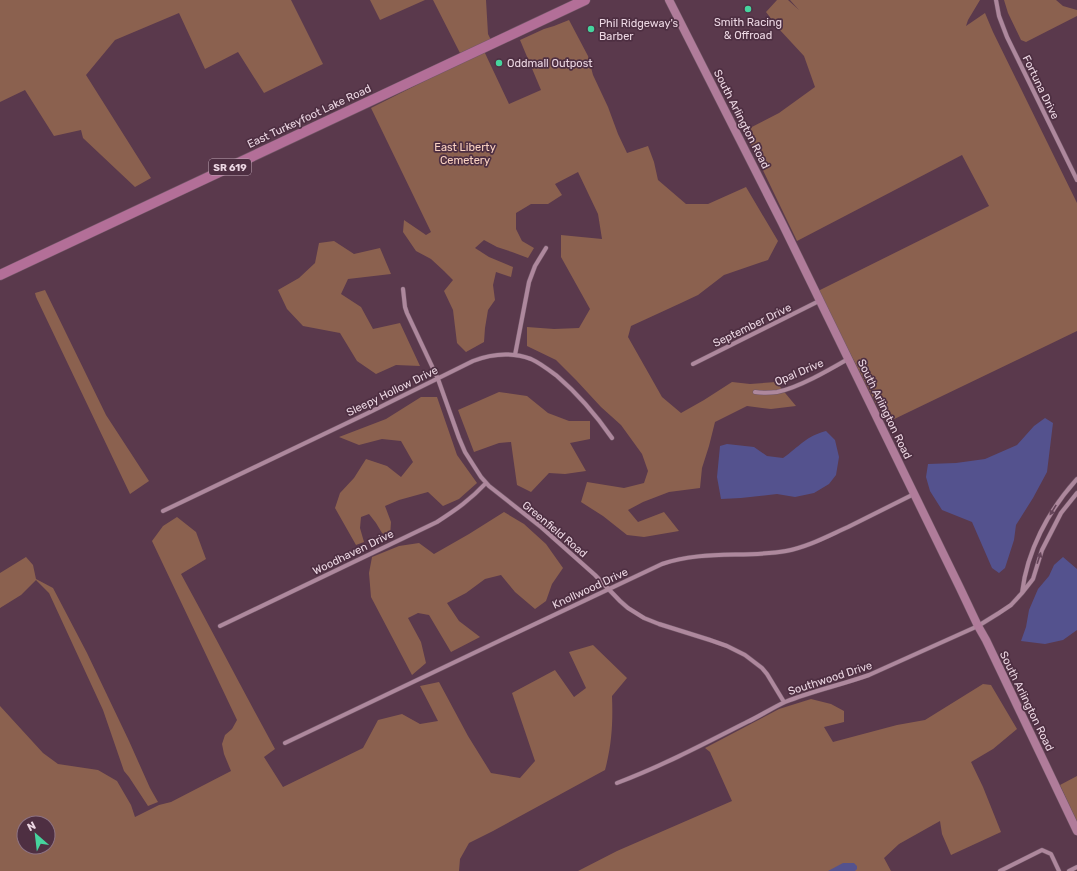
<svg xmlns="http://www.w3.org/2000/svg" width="1077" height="871" font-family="Rubik,sans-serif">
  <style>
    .green { fill: #8b614f; fill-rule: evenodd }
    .water { fill: #54528e }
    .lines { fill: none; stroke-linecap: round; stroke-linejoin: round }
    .minor-casing { stroke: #725767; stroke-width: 5 }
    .secondary-casing { stroke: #725767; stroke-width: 9 }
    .primary-casing { stroke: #725767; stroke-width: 11 }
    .minor { stroke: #ae889d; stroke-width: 4 }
    .secondary { stroke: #b07c9a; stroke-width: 8 }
    .primary { stroke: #b36f98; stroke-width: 10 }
    .oneway { fill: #664559 }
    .poi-dot { fill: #46d49e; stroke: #4e2f42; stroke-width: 1.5 }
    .labels { text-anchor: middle; stroke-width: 3.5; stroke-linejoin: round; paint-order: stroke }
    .shield { fill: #4e2f42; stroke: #bda5b3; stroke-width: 1 }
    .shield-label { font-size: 10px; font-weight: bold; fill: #ecd7e3 }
    .poi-label { font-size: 11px; fill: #ecd7e3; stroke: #4e2f42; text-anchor: start }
    .street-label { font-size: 11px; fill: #ecd7e3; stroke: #4e2f42 }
    .park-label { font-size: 11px; fill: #fbd3c2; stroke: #4e2f42 }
  </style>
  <rect width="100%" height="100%" fill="#5a394c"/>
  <!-- green -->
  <path class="green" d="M 0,0 L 291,0 L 323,64 L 264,93 L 238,52 L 205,69 L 179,13 L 115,40 L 86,75 L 151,178 L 135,187 L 83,138 L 81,130 L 54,136 L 25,90 L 0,102 Z
    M 370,0 L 425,0 L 380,20 Z
    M 433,0 L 486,0 L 488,34 L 491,40 L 460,53 Z
    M 777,0 L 788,0 L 799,10 L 790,0 L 980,0 L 968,20 L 966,26 L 985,13 L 993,32 L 1077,203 L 1077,331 L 886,423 L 818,291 L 989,206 L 962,155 L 797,241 L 744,131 L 779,113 L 815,87 L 804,56 L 779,29 L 766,12 Z
    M 1004,0 L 1056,0 L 1063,6 L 1077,10 L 1077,16 L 1026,42 L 1021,40 L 1008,13 Z
    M 569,20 L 588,56 L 593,75 L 608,107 L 618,134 L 627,153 L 648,146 L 654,162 L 658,180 L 686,204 L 708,204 L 746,187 L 778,241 L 768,260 L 724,275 L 698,295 L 681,303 L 631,326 L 628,337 L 662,397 L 681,413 L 704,400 L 732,382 L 750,384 L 776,382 L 796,406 L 771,409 L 747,406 L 715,422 L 709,446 L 702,468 L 700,488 L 669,492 L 643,502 L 628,510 L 638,522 L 664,512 L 679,531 L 644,537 L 627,535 L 603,516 L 581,502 L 587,482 L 624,488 L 644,483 L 648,471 L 642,454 L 621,425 L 601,407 L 576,380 L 556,360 L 527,346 L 527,327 L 554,329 L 579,328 L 590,309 L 561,257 L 561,235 L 602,239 L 598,214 L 578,172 L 555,184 L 562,195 L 548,204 L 531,204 L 516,213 L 516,229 L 522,241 L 534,248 L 528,258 L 512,252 L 497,247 L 484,240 L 475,248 L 489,257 L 513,267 L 511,277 L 496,272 L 493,285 L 495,300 L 488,310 L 485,328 L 484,342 L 466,352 L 457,343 L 453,310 L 444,291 L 453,280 L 444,271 L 431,259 L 416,251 L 403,232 L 404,220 L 426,235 L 431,232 L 371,108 L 484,51 L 509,104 L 541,90 L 520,40 L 544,29 L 554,26 Z
    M 334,241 L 354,254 L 380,248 L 391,274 L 348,279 L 341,294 L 361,307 L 373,329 L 400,323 L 420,366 L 396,365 L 376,374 L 357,361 L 340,333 L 303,326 L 287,309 L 278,290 L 299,278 L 315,263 L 319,243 Z
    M 45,290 L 106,415 L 149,481 L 130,494 L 36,297 L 35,293 Z
    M 499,392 L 527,396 L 548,413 L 569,421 L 590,421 L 590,439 L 570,443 L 586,471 L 565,474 L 549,473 L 531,492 L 517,485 L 511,442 L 499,443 L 474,452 L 458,410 Z
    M 421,397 L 437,397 L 457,455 L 477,483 L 459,499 L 443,506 L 428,492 L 399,500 L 385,506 L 391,522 L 390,537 L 382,533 L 376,523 L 369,514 L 361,517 L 360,528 L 364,542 L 356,545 L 335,508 L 340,493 L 354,478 L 366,459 L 387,466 L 401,477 L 413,462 L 401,441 L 382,439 L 359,445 L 339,437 L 386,419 Z
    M 504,512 L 524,524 L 546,544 L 563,568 L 552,584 L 546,601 L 535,609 L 515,592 L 501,575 L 485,579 L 466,593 L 447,603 L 459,621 L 480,637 L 451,652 L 429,615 L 418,613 L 408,618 L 421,642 L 426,663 L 412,675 L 371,597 L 369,573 L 372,557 L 399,546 L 419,543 L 434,554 L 469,534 Z
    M 177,517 L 196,532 L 206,559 L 181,574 C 213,632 243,691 275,749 L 264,757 L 283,787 L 363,748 L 378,720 L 402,714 L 420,724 L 438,721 L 420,686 L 439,682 L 468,736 L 491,773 L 520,778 L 535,761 L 512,693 L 555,670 L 574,697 L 586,688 L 569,652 L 593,645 L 627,678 L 612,696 C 613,722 612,744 605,770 L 493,831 L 469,843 L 460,859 L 459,871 L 0,871 L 0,706 L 43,753 L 58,764 L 98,770 L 117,781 L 131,805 L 135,817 L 159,805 L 171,802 L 231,771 L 224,754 L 222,744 L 225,735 L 232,729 L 237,720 L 152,541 L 163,526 ZM 24,823 L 48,823 L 48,847 L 24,847 Z
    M 26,557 L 33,565 L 36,579 L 53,588 L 87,653 L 129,741 L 150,788 L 158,802 L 148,806 L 129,777 L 124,771 L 103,710 L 49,593 L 36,580 L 21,595 L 0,608 L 0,573 Z
    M 983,684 L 991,685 L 1017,729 L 993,749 L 971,762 L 983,787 L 1001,832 L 951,855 L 942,834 L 940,821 L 899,844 L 884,858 L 891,871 L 578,871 L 617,851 L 732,801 L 710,752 L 705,748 L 779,709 L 811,699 L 831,704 L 844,711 L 844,722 L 824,727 L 833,742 L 897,725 L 925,720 Z
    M 1077,776 L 1077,822 L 1060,785 Z"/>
  <!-- water -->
  <path class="water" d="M 1045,418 L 1053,423 L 1047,472 L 1033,498 L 1016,525 L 1014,540 L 1005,568 L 999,573 L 992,568 L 972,522 L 942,510 L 930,491 L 926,477 L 928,464 L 956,463 L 985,459 L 1017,445 L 1034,426 Z
    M 826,431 L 835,440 L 839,457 L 836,475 L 829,484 L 814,493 L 795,497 L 777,494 L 741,498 L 721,499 L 717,477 L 720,446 L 727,444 L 754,447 L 767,456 L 783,458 C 799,447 806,436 826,431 Z
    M 1063,557 L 1077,569 L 1077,630 L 1063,640 L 1045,644 L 1021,641 L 1026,627 L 1029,610 L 1038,589 L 1049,576 L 1054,565 Z
    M 843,863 L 854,863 L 857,866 L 857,869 L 855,871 L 828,871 Z"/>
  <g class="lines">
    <defs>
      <path id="minor" d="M 996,0 L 999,16 L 1007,37 L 1077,180
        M 403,289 L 405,307 L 407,313 L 438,379 L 459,438 L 465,452 L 481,477 L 489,486 L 541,527 L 595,575 L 620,601 L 628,608 L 644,618 L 659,624 L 710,640 L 727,646 L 745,655 L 762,668 L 767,674 L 784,702
        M 515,355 L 529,282 L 535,266 L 546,248
        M 693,364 L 819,301
        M 755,392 C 762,393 769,393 777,392 C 798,388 829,370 848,359
        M 1077,479 C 1048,511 1027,551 1022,593 L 1033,579 L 1042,550 L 1061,513 L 1077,493
        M 163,511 L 368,413 L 473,361 C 491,354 512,352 531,359 C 540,363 549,370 557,376 C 578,394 596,415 612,438
        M 220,626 L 437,522 C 457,509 470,500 486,483
        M 285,743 L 499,641 L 662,564 C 702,550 745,558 786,551 C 808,547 828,536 848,527 C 870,516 892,505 914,494
        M 617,783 C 662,766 704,744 747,722 C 760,716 772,708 785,702 C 812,691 841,685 869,675 L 978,626 L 999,613 L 1011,605 L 1022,593
        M 1000,871 L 1042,850 L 1051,854 L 1059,871
        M 1069,871 L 1077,867"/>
      <path id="secondary" d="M 669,0 L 782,223 L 960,588 L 978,626 L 986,640 L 1077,831"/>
      <path id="primary" d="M 0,275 L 585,0"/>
    </defs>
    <!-- minor casing -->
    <use href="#minor" class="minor-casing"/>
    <!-- secondary casing -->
    <use href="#secondary" class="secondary-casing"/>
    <!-- primary casing -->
    <use href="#primary" class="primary-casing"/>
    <!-- minor -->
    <use href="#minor" class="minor"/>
    <!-- secondary -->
    <use href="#secondary" class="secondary"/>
    <!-- primary -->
    <use href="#primary" class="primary"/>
  </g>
  <!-- one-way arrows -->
  <defs><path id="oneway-solid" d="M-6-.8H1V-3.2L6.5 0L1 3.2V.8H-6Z"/></defs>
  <g class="oneway">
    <use href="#oneway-solid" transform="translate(1053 510) rotate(122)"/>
    <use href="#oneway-solid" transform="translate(1039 558) rotate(-72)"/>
  </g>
  <!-- markers -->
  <g class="poi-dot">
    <circle cx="748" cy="9" r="4"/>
    <circle cx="591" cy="29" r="4"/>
    <circle cx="499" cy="63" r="4"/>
  </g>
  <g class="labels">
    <!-- shield labels -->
    <rect class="shield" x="209" y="159" width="42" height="16" rx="3"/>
    <g class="shield-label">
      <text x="230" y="171">SR 619</text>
    </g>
    <!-- poi labels -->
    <g class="poi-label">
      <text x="748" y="26" text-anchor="middle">Smith Racing<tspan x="748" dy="13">&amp; Offroad</tspan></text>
      <text x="599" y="27">Phil Ridgeway's<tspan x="599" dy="13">Barber</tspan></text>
      <text x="507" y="67">Oddmall Outpost</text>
    </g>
    <!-- street labels -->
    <g class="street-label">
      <text transform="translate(1041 87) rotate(64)" y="4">Fortuna Drive</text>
      <text transform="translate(309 116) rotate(-25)" y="4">East Turkeyfoot Lake Road</text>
      <text transform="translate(742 119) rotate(63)" y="4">South Arlington Road</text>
      <text transform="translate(752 325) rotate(-26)" y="4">September Drive</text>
      <text transform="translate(799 372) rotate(-23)" y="4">Opal Drive</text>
      <text transform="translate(392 391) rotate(-26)" y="4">Sleepy Hollow Drive</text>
      <text transform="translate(885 409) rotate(64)" y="4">South Arlington Road</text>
      <text transform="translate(555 529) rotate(40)" y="4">Greenfield Road</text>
      <text transform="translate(353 552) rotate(-26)" y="4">Woodhaven Drive</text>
      <text transform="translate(590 588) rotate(-25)" y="4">Knollwood Drive</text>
      <text transform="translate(830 678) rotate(-18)" y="4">Southwood Drive</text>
      <text transform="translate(1027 701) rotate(64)" y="4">South Arlington Road</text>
    </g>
    <!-- park labels -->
    <g class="park-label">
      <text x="465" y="151">East Liberty<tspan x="465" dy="13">Cemetery</tspan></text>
    </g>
  </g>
  <!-- north arrow -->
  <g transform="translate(36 835) rotate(332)"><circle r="19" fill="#4e2f42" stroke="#8d7282"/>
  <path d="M0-3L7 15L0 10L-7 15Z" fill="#46d49e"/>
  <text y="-6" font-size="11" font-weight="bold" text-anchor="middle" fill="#ecd7e3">N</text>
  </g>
</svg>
